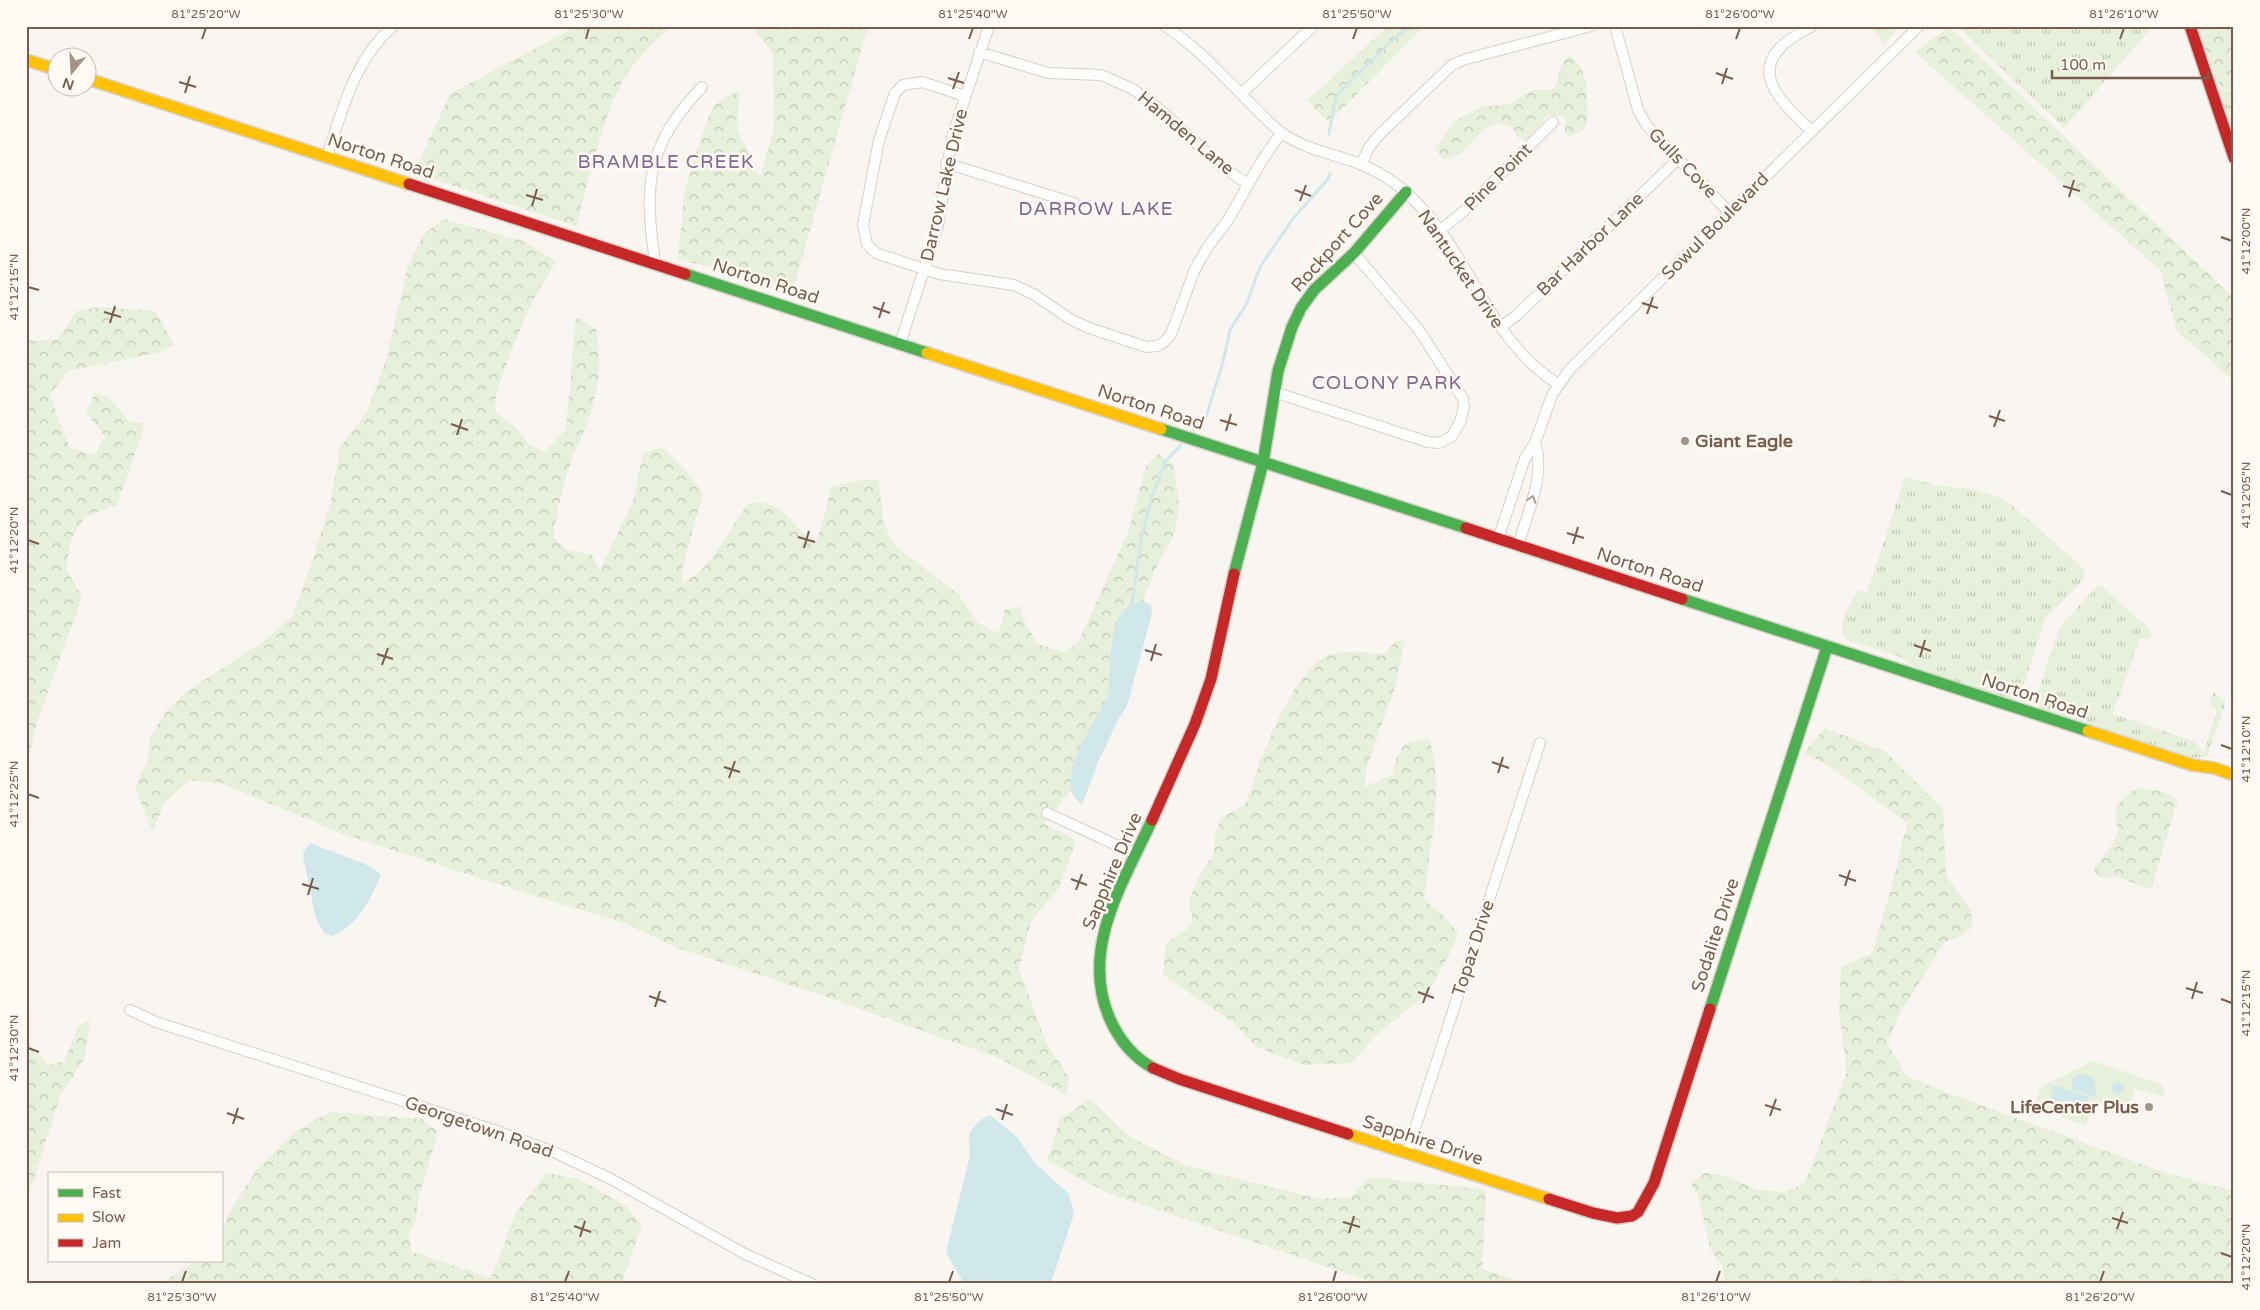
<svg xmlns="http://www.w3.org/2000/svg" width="2260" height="1310" font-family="'Varela Round',sans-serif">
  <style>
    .grass { fill: url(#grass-tufts) }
    .forest { fill: url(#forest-crowns) }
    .garden { fill: #e7f0db }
    .water { fill: #d0e8ea }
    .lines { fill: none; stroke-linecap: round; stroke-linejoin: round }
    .stream { stroke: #d0e8ea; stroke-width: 3 }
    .street-casing { stroke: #d7d1cb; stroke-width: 12 }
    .fast-casing { stroke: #d9d2cb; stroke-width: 14 }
    .slow-casing { stroke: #d9d2cb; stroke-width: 14 }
    .jam-casing { stroke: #d9d2cb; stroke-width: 14 }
    .street { stroke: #fefefd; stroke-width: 10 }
    .fast { stroke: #4caf50; stroke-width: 11 }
    .slow { stroke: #ffc107; stroke-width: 11 }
    .jam { stroke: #c62828; stroke-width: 11 }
    .oneway { stroke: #a8958b }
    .ticks { fill: none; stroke: #7a5c4d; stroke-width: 2 }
    .poi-dot { fill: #a69286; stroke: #fffaf3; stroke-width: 2 }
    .labels { text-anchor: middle; stroke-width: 5; stroke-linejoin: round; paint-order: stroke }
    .street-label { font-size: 18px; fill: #7a5c4d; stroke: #fffaf3 }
    .poi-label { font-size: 18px; font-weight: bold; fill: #7a5c4d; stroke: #fffaf3; text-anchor: start }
    .neighbourhood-label { font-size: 19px; letter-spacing: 1px; fill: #846695; stroke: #fffaf3 }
    .neatline { fill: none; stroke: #7a5c4d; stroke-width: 2 }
    .ticks-label { font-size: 12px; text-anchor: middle; fill: #7a5c4d }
  </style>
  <defs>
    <pattern id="grass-tufts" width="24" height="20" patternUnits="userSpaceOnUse" patternTransform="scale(1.25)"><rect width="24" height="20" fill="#e7f0db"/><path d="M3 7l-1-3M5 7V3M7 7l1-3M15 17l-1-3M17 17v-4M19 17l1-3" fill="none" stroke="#c0c6b4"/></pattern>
    <pattern id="forest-crowns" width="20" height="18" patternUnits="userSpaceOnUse" patternTransform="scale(1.25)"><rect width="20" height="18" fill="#e7f0db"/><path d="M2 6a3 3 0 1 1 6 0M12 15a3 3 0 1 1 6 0" fill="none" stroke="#c0c6b4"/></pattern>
  </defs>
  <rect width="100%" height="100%" fill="#f9f5f0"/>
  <!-- grass -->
  <path class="grass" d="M 1957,26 L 2153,26 L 2064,128 Z
    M 2218,85 L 2231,96 L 2234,96 L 2234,135 Z
    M 1905,477 L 1940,486 L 1973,489 L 2006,500 L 2083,568 L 2084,575 L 2082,581 L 2045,619 L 2020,697 L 2014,701 L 1919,669 L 1898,656 L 1850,641 L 1844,637 L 1841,630 L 1845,613 L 1858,590 L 1867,593 Z
    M 2101,586 L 2148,628 L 2151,634 L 2149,639 L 2140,638 L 2113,714 L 2195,742 L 2204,752 L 2217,711 L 2209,704 L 2214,692 L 2225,701 L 2225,705 L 2207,756 C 2187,766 2067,720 2040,710 L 2037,707 L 2036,698 L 2060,626 L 2096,588 Z
    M 1867,1268 L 1928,1284 L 1819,1284 L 1826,1277 Z"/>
  <!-- forest -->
  <path class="forest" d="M 577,26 L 671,26 C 653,44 633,61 621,84 C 600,125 589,181 576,226 L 414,173 L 450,94 Z
    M 752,26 L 868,26 L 793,289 L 678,259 L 684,194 L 700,140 L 713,106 L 739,90 L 737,129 L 760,178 L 774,128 L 773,54 Z
    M 1388,26 L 1424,26 L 1329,122 L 1307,101 Z
    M 1869,26 L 1900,26 L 1885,43 Z
    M 2198,26 L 2234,26 L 2234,96 L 2231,96 C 2208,76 2206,54 2198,26 Z
    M 1949,27 L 2234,298 L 2234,381 L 2177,331 L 2160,270 L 1915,52 Z
    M 1571,55 L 1582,69 L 1586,83 L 1588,118 L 1584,129 L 1570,136 L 1565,133 L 1565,116 L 1548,115 L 1528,140 L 1519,139 L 1511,127 L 1497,123 L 1485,128 L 1461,153 L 1445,160 L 1435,149 L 1456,120 L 1482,107 L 1508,104 L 1534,90 L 1554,89 L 1563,62 Z
    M 444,219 L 523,241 L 556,261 L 532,302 L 510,355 L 496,394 L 495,412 L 515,427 L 530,445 L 545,452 L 566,429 L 576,317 L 596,329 C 603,364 598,393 586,427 C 582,438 575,448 572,459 C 563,484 557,511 553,537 L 567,550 L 592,555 L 600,570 L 633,502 L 643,453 L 662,447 L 685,470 L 703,493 L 682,570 L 683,583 C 715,567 727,529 749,503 C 754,503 763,502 768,504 C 790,511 798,533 816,544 L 832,486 L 864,480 L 879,480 L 883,522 L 894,545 L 958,594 L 979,624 L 999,633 L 1005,610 L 1020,606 L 1023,618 L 1037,644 L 1063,652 L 1078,643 L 1128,532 L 1146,467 L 1158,454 L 1174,464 L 1179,506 L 1175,532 L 1155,570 L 1143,601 L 1135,602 L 1127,609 L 1115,628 L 1111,640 L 1107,698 L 1080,749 L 1074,766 L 1071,790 L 1044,824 L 1067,834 L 1076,841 L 1059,888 L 1031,921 L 1019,969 L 1045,1040 L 1069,1078 L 1066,1095 L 999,1058 L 829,998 L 672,946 L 625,923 L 541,898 L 340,833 L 221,783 L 189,780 L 164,804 L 152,832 L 135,787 L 148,760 L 150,738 L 166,711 L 185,693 L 267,639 L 293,615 L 310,568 L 331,501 L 340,447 L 367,412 L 386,360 L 408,266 L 424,234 Z
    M 98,307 L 155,311 L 174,345 L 157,353 L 68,371 L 50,396 L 70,448 L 95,455 L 105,436 L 86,412 L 95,393 L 109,397 L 128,421 L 145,424 L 117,505 L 85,517 L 71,539 L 66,570 L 81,594 L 79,607 L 38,719 L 26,768 L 26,338 L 33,341 L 58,339 L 76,311 Z
    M 1405,640 L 1394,691 L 1368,763 L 1364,787 L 1393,775 L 1396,758 L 1405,743 L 1429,738 C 1445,788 1429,849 1424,900 L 1444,916 L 1458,933 L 1450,953 L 1428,993 L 1374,1037 L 1352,1063 L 1305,1065 L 1256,1047 L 1234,1023 L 1163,975 L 1166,944 L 1186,930 L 1193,922 L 1189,901 L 1197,880 L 1214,853 L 1215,834 L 1221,818 L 1245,805 C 1258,765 1288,678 1325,657 C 1338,649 1370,653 1386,654 L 1394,642 Z
    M 1825,728 L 1886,752 L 1943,809 L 1946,876 L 1970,908 L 1973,927 L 1962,935 L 1944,943 L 1900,1013 L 1887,1042 L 1905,1075 L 1950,1094 L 2168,1174 L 2234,1191 L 2234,1284 L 1928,1284 L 1867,1268 L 1826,1277 L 1819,1284 L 1722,1284 L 1725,1279 L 1721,1264 L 1711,1251 L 1697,1193 L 1691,1184 L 1705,1173 L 1722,1175 L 1758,1190 L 1785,1192 L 1805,1183 L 1847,1072 L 1839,1012 L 1841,967 L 1872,954 L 1893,882 L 1907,823 L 1834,769 L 1804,753 Z
    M 2136,788 L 2160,791 L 2178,799 L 2151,889 L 2117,877 L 2098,877 L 2094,869 L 2114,842 L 2118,830 L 2115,814 L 2118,804 Z
    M 90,1021 L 85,1057 L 60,1097 L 26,1204 L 26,1040 L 48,1065 L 64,1061 L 79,1025 Z
    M 1090,1099 L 1129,1136 L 1182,1164 L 1225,1176 L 1319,1199 L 1350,1197 L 1371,1177 L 1486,1190 L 1482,1269 L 1530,1284 L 1378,1284 L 1105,1192 L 1047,1160 L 1060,1119 Z
    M 330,1112 L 422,1119 L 438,1132 L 418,1200 L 416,1221 L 408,1236 L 412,1252 L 491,1278 L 516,1213 L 547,1173 L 579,1179 L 626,1206 L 642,1225 L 621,1284 L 160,1284 L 196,1261 L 221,1261 L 221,1235 L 229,1213 L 257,1169 L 297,1130 Z"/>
  <!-- garden -->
  <path class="garden" d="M 2093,1061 L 2161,1084 L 2165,1093 L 2164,1097 L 2135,1088 L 2127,1112 L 2094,1102 L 2086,1125 L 2034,1108 L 2041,1087 Z"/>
  <!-- water -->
  <path class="water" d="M 1143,601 L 1151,605 L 1152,613 L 1127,706 L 1119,718 L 1098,762 L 1082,805 C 1079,801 1072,795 1071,790 C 1066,770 1086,734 1096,718 C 1099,711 1105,704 1107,697 C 1113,671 1102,606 1143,601 Z
    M 310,843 L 365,864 L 381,874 C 371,898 359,925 332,936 L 325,934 L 316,919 L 303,856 L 304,851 Z
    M 2078,1074 L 2094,1077 L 2097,1097 L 2073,1090 L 2071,1082 Z
    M2112 1088a6 6 0 1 1 12 0a6 6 0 1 1-12 0Z
    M 2054,1085 L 2089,1097 L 2083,1116 L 2048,1105 Z
    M 990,1115 L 1017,1137 L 1034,1162 L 1069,1194 L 1074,1214 L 1052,1280 L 1047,1284 L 964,1284 L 946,1252 L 970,1155 L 969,1133 L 979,1121 Z"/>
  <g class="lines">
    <!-- stream -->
    <path class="stream" d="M 1329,134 L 1336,95 L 1399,34 L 1413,26
      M 1194,430 L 1206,417 L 1223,362 L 1230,330 L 1247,303 L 1260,267 L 1292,220 L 1327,180 L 1330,174
      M 1132,604 L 1141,540 L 1152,496 L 1165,462 L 1181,445"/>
    <defs>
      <path id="street" d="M 1165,26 C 1197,47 1222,75 1249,102 C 1259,112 1270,124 1282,133 C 1303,148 1328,153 1352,161 C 1375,169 1398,183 1415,201 C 1472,257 1488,340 1558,384
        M 1615,26 L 1638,110 L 1647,126 L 1729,212
        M 979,52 L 1048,73 L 1101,75 L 1133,89 L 1164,113 L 1222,167 L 1248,184
        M 1241,94 L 1313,26
        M 965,96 L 922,82 L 903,85 L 895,93 L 879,140 L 863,225 L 867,244 L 876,253 L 939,274 L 1014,285 L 1035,295 L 1070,319 L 1089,328 L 1146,347 L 1157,346 L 1163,343 L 1171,334 L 1195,269 L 1207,248 L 1228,220 L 1261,162 L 1281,133
        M 1811,131 C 1789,108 1748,77 1783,45 C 1791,37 1802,32 1812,26
        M 327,156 C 343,109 354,60 393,26
        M 946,163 L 1074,203
        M 1361,165 L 1368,149 L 1378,136 L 1452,65 L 1466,59 L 1591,26
        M 1440,230 L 1462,213 L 1553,122
        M 655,262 C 644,185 646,146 702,87
        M 1500,327 L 1516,316 L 1678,159
        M 900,344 L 938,226 L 952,137 L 989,26
        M 1274,392 L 1428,442 L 1439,443 L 1452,436 L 1460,422 L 1464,407 L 1463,399 L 1419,330 L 1354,253
        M 1498,539 L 1525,458 L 1535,443 L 1552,395 L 1570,369 L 1919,26
        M 1518,546 C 1527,513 1546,476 1535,443
        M 1047,813 L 1136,854
        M 130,1010 L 156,1022 L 497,1131 L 554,1152 L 611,1179 L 745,1254 L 812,1284
        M 1407,1153 L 1540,743"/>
      <path id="fast" d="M 685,274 L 927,353
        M 1161,429 L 1466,528
        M 1234,574 L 1263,463 L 1278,371 L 1292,327 L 1301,308 L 1314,290 L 1354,253 L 1406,192
        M 1682,599 L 2088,731
        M 1152,820 C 1124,881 1080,948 1109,1017 C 1118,1038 1133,1057 1153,1068
        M 1710,1009 L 1827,647"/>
      <path id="slow" d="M 26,60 L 58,70
        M 88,79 L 409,184
        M 927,353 L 1161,429
        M 2088,731 L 2192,765 L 2214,768 L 2234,775
        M 1348,1134 L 1549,1199"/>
      <path id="jam" d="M 2190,26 L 2234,158
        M 409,184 L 685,274
        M 1466,528 L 1682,599
        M 1152,820 L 1195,724 L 1211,679 L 1234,574
        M 1153,1068 L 1179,1079 L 1348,1134
        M 1549,1199 L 1593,1213 L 1617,1218 L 1632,1216 L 1638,1212 L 1654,1183 L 1710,1009"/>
    </defs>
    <!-- street casing -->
    <use href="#street" class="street-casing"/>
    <!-- fast casing -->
    <use href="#fast" class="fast-casing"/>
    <!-- slow casing -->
    <use href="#slow" class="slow-casing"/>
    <!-- jam casing -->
    <use href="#jam" class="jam-casing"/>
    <!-- street -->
    <use href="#street" class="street"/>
    <!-- fast -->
    <use href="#fast" class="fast"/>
    <!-- slow -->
    <use href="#slow" class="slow"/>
    <!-- jam -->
    <use href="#jam" class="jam"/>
  </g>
  <!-- one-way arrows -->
  <defs><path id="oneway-chevron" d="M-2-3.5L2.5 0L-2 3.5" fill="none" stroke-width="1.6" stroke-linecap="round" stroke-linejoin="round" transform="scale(1.25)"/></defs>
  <use class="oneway" href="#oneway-chevron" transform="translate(1532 499) rotate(-72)"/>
  <!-- ticks -->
  <path class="ticks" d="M 202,39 L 206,28M 586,39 L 589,28M 969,39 L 973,28M 1353,39 L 1357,28M 1736,39 L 1740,28M 2120,39 L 2124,28M 1716,73 L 1733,79M 948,78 L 964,83M 179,82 L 196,87M 1722,84 L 1727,68M 953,89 L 959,72M 185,93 L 190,76M 2063,186 L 2080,191M 1295,190 L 1311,196M 526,195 L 543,200M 2069,197 L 2074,180M 1300,201 L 1306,185M 532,206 L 537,189M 2221,237 L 2232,241M 28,287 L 39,290M 1642,303 L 1658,308M 873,307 L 890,313M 104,312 L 121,317M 1647,314 L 1653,297M 879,318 L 884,302M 110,323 L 115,306M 1989,416 L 2005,421M 1220,420 L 1237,425M 451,424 L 468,430M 1994,427 L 2000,410M 1226,431 L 1231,414M 457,435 L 462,419M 2221,491 L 2232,495M 1567,533 L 1584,538M 798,537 L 815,542M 28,540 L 39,544M 1573,544 L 1578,527M 804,548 L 809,531M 1914,645 L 1931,651M 1145,650 L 1162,655M 377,654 L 393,659M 1920,657 L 1925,640M 1151,661 L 1156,644M 382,665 L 388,648M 2221,745 L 2232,749M 1492,762 L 1509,768M 724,767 L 740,772M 1498,773 L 1503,757M 729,778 L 735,761M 28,794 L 39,798M 1839,875 L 1856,881M 1071,879 L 1087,885M 302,884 L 319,889M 1845,886 L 1850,870M 1076,890 L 1082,874M 308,895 L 313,878M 2186,988 L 2203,993M 1418,992 L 1434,998M 649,996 L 666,1002M 2192,999 L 2197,982M 2221,999 L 2232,1003M 1423,1003 L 1429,987M 655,1007 L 660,991M 28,1048 L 39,1052M 1765,1105 L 1781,1110M 996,1109 L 1013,1115M 227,1113 L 244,1119M 1770,1116 L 1776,1099M 1002,1120 L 1007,1104M 233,1124 L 238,1108M 2112,1218 L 2128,1223M 1343,1222 L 1360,1227M 574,1226 L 591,1232M 2117,1229 L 2123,1212M 1349,1233 L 1354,1216M 580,1237 L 585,1221M 2221,1253 L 2232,1257M 182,1282 L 186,1271M 565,1282 L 569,1271M 949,1282 L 953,1271M 1333,1282 L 1336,1271M 1716,1282 L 1720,1271M 2100,1282 L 2104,1271"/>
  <!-- markers -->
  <g class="poi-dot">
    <circle cx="1685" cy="441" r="5"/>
    <circle cx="2149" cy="1107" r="5"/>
  </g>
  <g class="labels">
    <!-- street labels -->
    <g class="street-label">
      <text transform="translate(1186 133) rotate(40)" y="6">Hamden Lane</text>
      <text transform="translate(381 156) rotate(18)" y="6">Norton Road</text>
      <text transform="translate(1683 163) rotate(46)" y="6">Gulls Cove</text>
      <text transform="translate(1498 177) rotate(-45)" y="6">Pine Point</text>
      <text transform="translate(944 185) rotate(-77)" y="6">Darrow Lake Drive</text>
      <text transform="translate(1715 226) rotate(-45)" y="6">Sowul Boulevard</text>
      <text transform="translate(1337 242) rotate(-48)" y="6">Rockport Cove</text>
      <text transform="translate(1590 244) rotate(-44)" y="6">Bar Harbor Lane</text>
      <text transform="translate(1461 269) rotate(56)" y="6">Nantucket Drive</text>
      <text transform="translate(766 281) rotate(18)" y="6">Norton Road</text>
      <text transform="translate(1151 407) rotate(18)" y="6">Norton Road</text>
      <text transform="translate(1650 570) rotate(18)" y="6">Norton Road</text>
      <text transform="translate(2035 696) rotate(18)" y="6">Norton Road</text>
      <text transform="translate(1112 871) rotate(-67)" y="6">Sapphire Drive</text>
      <text transform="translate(1715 935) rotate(-72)" y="6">Sodalite Drive</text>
      <text transform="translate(1473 948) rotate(-72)" y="6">Topaz Drive</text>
      <text transform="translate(479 1127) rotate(19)" y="6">Georgetown Road</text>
      <text transform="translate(1423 1140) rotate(18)" y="6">Sapphire Drive</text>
    </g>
    <!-- poi labels -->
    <g class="poi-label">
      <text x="1695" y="447">Giant Eagle</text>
      <text x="2139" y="1113" text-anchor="end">LifeCenter Plus</text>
    </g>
    <!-- neighbourhood labels -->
    <g class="neighbourhood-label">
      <text x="666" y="168">BRAMBLE CREEK</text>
      <text x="1096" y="215">DARROW LAKE</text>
      <text x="1387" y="389">COLONY PARK</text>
    </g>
  </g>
  <!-- border -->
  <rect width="2260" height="1310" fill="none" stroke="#fffaf3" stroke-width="55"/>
  <!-- legend -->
  <rect x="48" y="1172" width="175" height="90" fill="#fffaf3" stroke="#cabbb1"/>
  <rect x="58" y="1189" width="25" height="8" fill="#4caf50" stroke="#cabbb1"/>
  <text x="92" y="1198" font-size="15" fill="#7a5c4d">Fast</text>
  <rect x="58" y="1214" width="25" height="8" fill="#ffc107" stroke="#cabbb1"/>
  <text x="92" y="1222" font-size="15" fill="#7a5c4d">Slow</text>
  <rect x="58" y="1239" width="25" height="8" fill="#c62828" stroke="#cabbb1"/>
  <text x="92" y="1248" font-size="15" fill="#7a5c4d">Jam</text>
  <!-- north arrow -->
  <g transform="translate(72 72) rotate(198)"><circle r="24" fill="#fffaf3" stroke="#cabbb1"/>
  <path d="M0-4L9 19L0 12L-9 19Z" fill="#a69286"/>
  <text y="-8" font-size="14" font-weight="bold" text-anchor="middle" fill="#7a5c4d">N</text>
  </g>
  <!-- scale -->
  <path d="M2052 70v8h156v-8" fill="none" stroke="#7a5c4d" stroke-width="2.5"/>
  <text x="2060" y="70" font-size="15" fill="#7a5c4d" stroke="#fffaf3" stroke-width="4" paint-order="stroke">100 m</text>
  <rect x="28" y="28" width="2204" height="1254" class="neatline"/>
  <g class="ticks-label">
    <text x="206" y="18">81°25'20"W</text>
    <text x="589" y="18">81°25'30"W</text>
    <text x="973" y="18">81°25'40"W</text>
    <text x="1357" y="18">81°25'50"W</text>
    <text x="1740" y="18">81°26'00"W</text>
    <text x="2124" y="18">81°26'10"W</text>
    <text transform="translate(2246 241) rotate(-90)" y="4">41°12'00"N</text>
    <text transform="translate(14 287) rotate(-90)" y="4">41°12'15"N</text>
    <text transform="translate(2246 495) rotate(-90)" y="4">41°12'05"N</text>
    <text transform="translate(14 540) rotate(-90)" y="4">41°12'20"N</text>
    <text transform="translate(2246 749) rotate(-90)" y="4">41°12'10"N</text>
    <text transform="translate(14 794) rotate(-90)" y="4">41°12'25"N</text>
    <text transform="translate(2246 1003) rotate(-90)" y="4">41°12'15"N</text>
    <text transform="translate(14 1048) rotate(-90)" y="4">41°12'30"N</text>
    <text transform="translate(2246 1257) rotate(-90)" y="4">41°12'20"N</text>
    <text x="182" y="1301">81°25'30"W</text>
    <text x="565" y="1301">81°25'40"W</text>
    <text x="949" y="1301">81°25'50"W</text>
    <text x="1333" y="1301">81°26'00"W</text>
    <text x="1716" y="1301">81°26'10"W</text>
    <text x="2100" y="1301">81°26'20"W</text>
  </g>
</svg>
